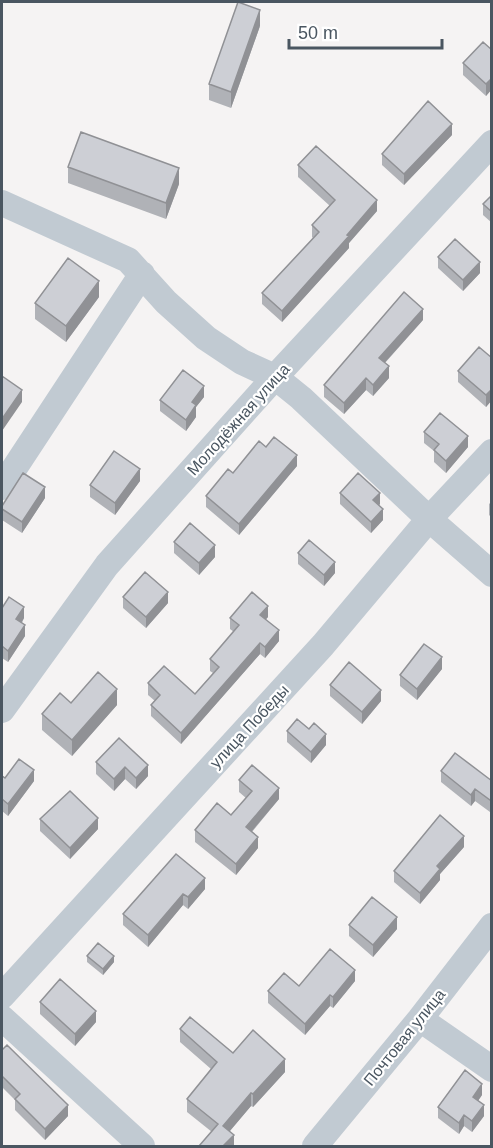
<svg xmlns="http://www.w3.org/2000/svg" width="493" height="1148" font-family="Helvetica,sans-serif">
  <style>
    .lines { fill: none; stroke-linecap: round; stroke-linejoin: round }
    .minor { stroke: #c1cad2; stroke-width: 26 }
    .wall { fill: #b0b2b7 }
    .shaded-wall { fill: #909195 }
    .building { fill: #cdcfd5; stroke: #909195; stroke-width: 1.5 }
    .labels { text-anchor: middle; stroke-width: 4.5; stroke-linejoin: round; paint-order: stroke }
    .street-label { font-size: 16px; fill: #4a5661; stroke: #fff }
  </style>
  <rect width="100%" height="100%" fill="#f5f3f3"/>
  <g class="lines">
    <!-- minor -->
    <path class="minor" d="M 2,203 L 128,260 L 166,302 L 206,338 L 242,362 L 275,377 L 301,398 L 429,519 L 492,574
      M 2,487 L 142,274
      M 2,710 L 107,565 L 275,377 L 492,143
      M 2,996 L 323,645 L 429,519 L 492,452
      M 2,1018 L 142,1146
      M 420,1019 L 492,1069
      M 315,1146 L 420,1019 L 492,926"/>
  </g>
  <!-- wall -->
  <path class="wall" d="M 260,26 L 231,108 L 209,100 L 209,84 Z
    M 492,50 L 492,89 L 486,96 L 463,75 L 463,63 Z
    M 452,135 L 404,185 L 382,165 L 382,154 Z
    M 298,165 L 377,211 L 349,243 L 349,248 L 282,322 L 262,304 L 262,293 L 313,238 L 312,237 L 312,225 L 330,206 L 298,177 Z
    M 68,167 L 179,184 L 166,219 L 68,183 Z
    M 492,195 L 492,223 L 483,215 L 483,204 Z
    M 438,257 L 480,273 L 463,291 L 438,268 Z
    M 99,297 L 66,342 L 35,319 L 35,303 Z
    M 423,320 L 385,363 L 389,378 L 373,396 L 366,390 L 344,414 L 324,397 L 324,385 Z
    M 492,358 L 492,400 L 486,407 L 458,382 L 458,371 Z
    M 204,397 L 196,407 L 196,417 L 186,431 L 160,411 L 160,400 Z
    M 424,432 L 468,447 L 446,473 L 434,462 L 434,451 L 424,443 Z
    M 266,447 L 297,466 L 239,535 L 206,507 L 206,496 Z
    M 140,481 L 115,515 L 90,497 L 90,485 Z
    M 340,493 L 380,504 L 379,505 L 383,520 L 371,533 L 340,504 Z
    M 45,498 L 22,533 L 2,520 L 2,506 Z
    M 492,501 L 492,518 L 489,515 L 489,504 Z
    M 174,542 L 215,557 L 199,575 L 174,553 Z
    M 298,553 L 335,573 L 324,586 L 298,564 Z
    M 123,597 L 168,603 L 146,628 L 123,608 Z
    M 2,608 L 24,618 L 22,623 L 25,636 L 8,662 L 2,658 Z
    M 268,617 L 266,619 L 279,641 L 265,658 L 260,654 L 181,744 L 151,716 L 151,705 L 155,701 L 148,695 L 148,683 L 195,694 L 213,673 L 210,671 L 210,659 L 234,632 L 230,629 L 230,618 Z
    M 442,669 L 417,700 L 400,686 L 400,675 Z
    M 330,685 L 381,701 L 362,724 L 330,696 Z
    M 71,703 L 117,705 L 72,756 L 42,730 L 42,714 Z
    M 287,731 L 326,745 L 311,763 L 287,742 Z
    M 96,762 L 148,765 L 148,776 L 136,789 L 125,779 L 114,791 L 96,774 Z
    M 441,771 L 492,781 L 492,809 L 490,812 L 475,801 L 471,806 L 441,782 Z
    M 2,776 L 5,778 L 34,781 L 8,816 L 2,811 Z
    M 239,780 L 279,799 L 252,832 L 258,848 L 236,875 L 195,842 L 195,830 L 231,815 L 246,798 L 239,792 Z
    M 40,819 L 98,829 L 70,859 L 40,831 Z
    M 464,847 L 440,874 L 440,880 L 420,904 L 394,882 L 394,871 Z
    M 176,854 L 205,889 L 188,909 L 183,905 L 148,947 L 123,925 L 123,914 Z
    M 349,925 L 397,929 L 373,957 L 349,936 Z
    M 87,956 L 114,962 L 103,975 L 87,962 Z
    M 355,981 L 333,1008 L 330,1006 L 305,1035 L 268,1003 L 268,991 L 299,986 Z
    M 40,1002 L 96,1022 L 75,1046 L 40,1014 Z
    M 180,1029 L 233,1053 L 285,1072 L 253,1107 L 251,1106 L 230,1131 L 234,1146 L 212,1132 L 187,1112 L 187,1099 L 211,1069 L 180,1042 Z
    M 2,1050 L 68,1116 L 45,1140 L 15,1110 L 15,1100 L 2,1087 Z
    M 482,1095 L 478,1101 L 484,1116 L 472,1132 L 464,1126 L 459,1134 L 438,1118 L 438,1107 Z"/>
  <!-- shaded-wall -->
  <path class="shaded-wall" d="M 260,10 L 260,26 L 231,108 L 231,92 Z
    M 492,78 L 492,89 L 486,96 L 486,84 Z
    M 452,124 L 452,135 L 404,185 L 404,174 Z
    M 179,168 L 179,184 L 166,219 L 166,203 Z
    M 377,200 L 377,211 L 349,243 L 349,248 L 282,322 L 282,311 Z
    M 480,262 L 480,273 L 463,291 L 463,280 Z
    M 99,281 L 99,297 L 66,342 L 66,326 Z
    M 423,309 L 423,320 L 379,369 L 379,358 Z
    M 389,366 L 389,378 L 373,396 L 373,385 Z
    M 366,378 L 366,390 L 344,414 L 344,403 Z
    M 204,386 L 204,397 L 196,407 L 196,417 L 186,431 L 186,420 L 192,402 Z
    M 492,389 L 492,400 L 486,407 L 486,395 Z
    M 22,390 L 22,402 L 2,431 L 2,419 Z
    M 468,436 L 468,447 L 446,473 L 446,461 Z
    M 297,455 L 297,466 L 239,535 L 239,524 Z
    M 140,469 L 140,481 L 115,515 L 115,503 Z
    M 45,487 L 45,498 L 22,533 L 22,522 Z
    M 380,493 L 380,504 L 373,512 L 373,500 Z
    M 383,509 L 383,520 L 371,533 L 371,522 Z
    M 215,545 L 215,557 L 199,575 L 199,563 Z
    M 335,562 L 335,573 L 324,586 L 324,575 Z
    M 168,592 L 168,603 L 146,628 L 146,617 Z
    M 268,606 L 268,617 L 260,626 L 260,615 Z
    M 24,607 L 24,618 L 16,631 L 16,619 Z
    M 25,625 L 25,636 L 8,662 L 8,651 Z
    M 279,630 L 279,641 L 265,658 L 265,647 Z
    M 260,643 L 260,654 L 181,744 L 181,733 Z
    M 442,657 L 442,669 L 417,700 L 417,689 Z
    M 117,689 L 117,705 L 72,756 L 72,740 Z
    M 381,690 L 381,701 L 362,724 L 362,712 Z
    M 326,734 L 326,745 L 311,763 L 311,752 Z
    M 148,765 L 148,776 L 136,789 L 136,778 Z
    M 125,767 L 125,779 L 114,791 L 114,779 Z
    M 34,770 L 34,781 L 8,816 L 8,804 Z
    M 279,788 L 279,799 L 246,838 L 246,827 Z
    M 475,789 L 475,801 L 471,806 L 471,795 Z
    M 492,798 L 492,809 L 490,812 L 490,800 Z
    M 98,818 L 98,829 L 70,859 L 70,848 Z
    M 464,836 L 464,847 L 440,874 L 440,880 L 420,904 L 420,893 L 437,866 Z
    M 258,837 L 258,848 L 236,875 L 236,864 Z
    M 205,878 L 205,889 L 188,909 L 188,897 Z
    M 183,894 L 183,905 L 148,947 L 148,935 Z
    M 397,917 L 397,929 L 373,957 L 373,945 Z
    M 114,956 L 114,962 L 103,975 L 103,969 Z
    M 355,970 L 355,981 L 333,1008 L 333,997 Z
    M 330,995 L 330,1006 L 305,1035 L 305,1024 Z
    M 96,1011 L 96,1022 L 75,1046 L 75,1034 Z
    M 285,1059 L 285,1072 L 253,1107 L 253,1094 Z
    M 482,1084 L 482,1095 L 473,1108 L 473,1097 Z
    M 251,1093 L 251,1106 L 223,1139 L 223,1126 Z
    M 68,1105 L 68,1116 L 45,1140 L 45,1129 Z
    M 484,1105 L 484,1116 L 472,1132 L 472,1121 Z
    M 464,1115 L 464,1126 L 459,1134 L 459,1123 Z
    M 234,1135 L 234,1146 L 223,1146 Z"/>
  <!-- building -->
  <path class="building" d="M 238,2 L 260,10 L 231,92 L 209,84 Z
    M 483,42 L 492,50 L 492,78 L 486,84 L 463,63 Z
    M 428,101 L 452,124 L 404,174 L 382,154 Z
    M 81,132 L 179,168 L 166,203 L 68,167 Z
    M 316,146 L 377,200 L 347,235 L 349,236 L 282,311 L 262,293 L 319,232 L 312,225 L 335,200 L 298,165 Z
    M 492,195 L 492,212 L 483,204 Z
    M 455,239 L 480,262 L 463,280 L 438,257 Z
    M 68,258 L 99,281 L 66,326 L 35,303 Z
    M 404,292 L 423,309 L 379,358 L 389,366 L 373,385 L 366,378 L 344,403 L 324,385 Z
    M 479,347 L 492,358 L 492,389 L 486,395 L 458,371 Z
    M 183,370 L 204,386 L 192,402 L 196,405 L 186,420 L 160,400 Z
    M 2,376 L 22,390 L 2,419 Z
    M 440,413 L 468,436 L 446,461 L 434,450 L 439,444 L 424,432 Z
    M 274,437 L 297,455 L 239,524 L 206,496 L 228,469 L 233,473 L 259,441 L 266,447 Z
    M 114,451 L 140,469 L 115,503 L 90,485 Z
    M 23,473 L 45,487 L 22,522 L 2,509 L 2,506 Z
    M 358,473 L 380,493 L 373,500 L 383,509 L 371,522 L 340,493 Z
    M 190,523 L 215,545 L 199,563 L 174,542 Z
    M 309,540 L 335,562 L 324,575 L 298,553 Z
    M 145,572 L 168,592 L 146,617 L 123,597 Z
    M 252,592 L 268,606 L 260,615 L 279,630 L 265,647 L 260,643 L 181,733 L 151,705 L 160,695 L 148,683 L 164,666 L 195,694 L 219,667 L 210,659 L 239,625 L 230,618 Z
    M 9,597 L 24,607 L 16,619 L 25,625 L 8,651 L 2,646 L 2,608 Z
    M 424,644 L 442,657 L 417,689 L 400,675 Z
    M 349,662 L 381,690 L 362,712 L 330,685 Z
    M 98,672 L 117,689 L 72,740 L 42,714 L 60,693 L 71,703 Z
    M 297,719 L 309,729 L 314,723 L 326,734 L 311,752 L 287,731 Z
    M 119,738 L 148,765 L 136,778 L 125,767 L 114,779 L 96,762 Z
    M 455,753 L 492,781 L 492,798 L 490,800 L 475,789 L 471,795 L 441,771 Z
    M 19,759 L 34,770 L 8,804 L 2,799 L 2,776 L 5,778 Z
    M 252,765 L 279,788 L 246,827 L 258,837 L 236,864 L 195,830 L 217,803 L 231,815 L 252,791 L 239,780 Z
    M 70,791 L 98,818 L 70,848 L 40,819 Z
    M 440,815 L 464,836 L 437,866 L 440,869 L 420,893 L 394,871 Z
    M 176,854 L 205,878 L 188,897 L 183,894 L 148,935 L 123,914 Z
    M 372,897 L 397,917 L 373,945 L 349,925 Z
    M 98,943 L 114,956 L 103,969 L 87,956 Z
    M 330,949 L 355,970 L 333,997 L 330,995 L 305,1024 L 268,991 L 284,973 L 299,986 Z
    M 60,979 L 96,1011 L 75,1034 L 40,1002 Z
    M 190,1017 L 233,1053 L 253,1030 L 285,1059 L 253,1094 L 251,1093 L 223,1126 L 234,1135 L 223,1146 L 199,1146 L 218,1124 L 187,1099 L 217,1062 L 180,1029 Z
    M 7,1045 L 68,1105 L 45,1129 L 15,1099 L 20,1094 L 2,1076 L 2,1050 Z
    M 465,1070 L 482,1084 L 473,1097 L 484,1105 L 472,1121 L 464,1115 L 459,1123 L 438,1107 Z"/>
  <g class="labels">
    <!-- street labels -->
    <g class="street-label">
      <text transform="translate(238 419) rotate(-48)" y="6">Молодёжная улица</text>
      <text transform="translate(249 726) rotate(-47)" y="6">улица Победы</text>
      <text transform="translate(404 1037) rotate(-51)" y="6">Почтовая улица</text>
    </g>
  </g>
  <!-- border -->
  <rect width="493" height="1148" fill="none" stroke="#4a5661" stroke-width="6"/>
  <!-- scale -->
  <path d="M289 39v9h153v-9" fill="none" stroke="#4a5661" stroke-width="3"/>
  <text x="298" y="39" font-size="18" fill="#4a5661" stroke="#ffffff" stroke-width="4.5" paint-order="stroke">50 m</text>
</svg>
